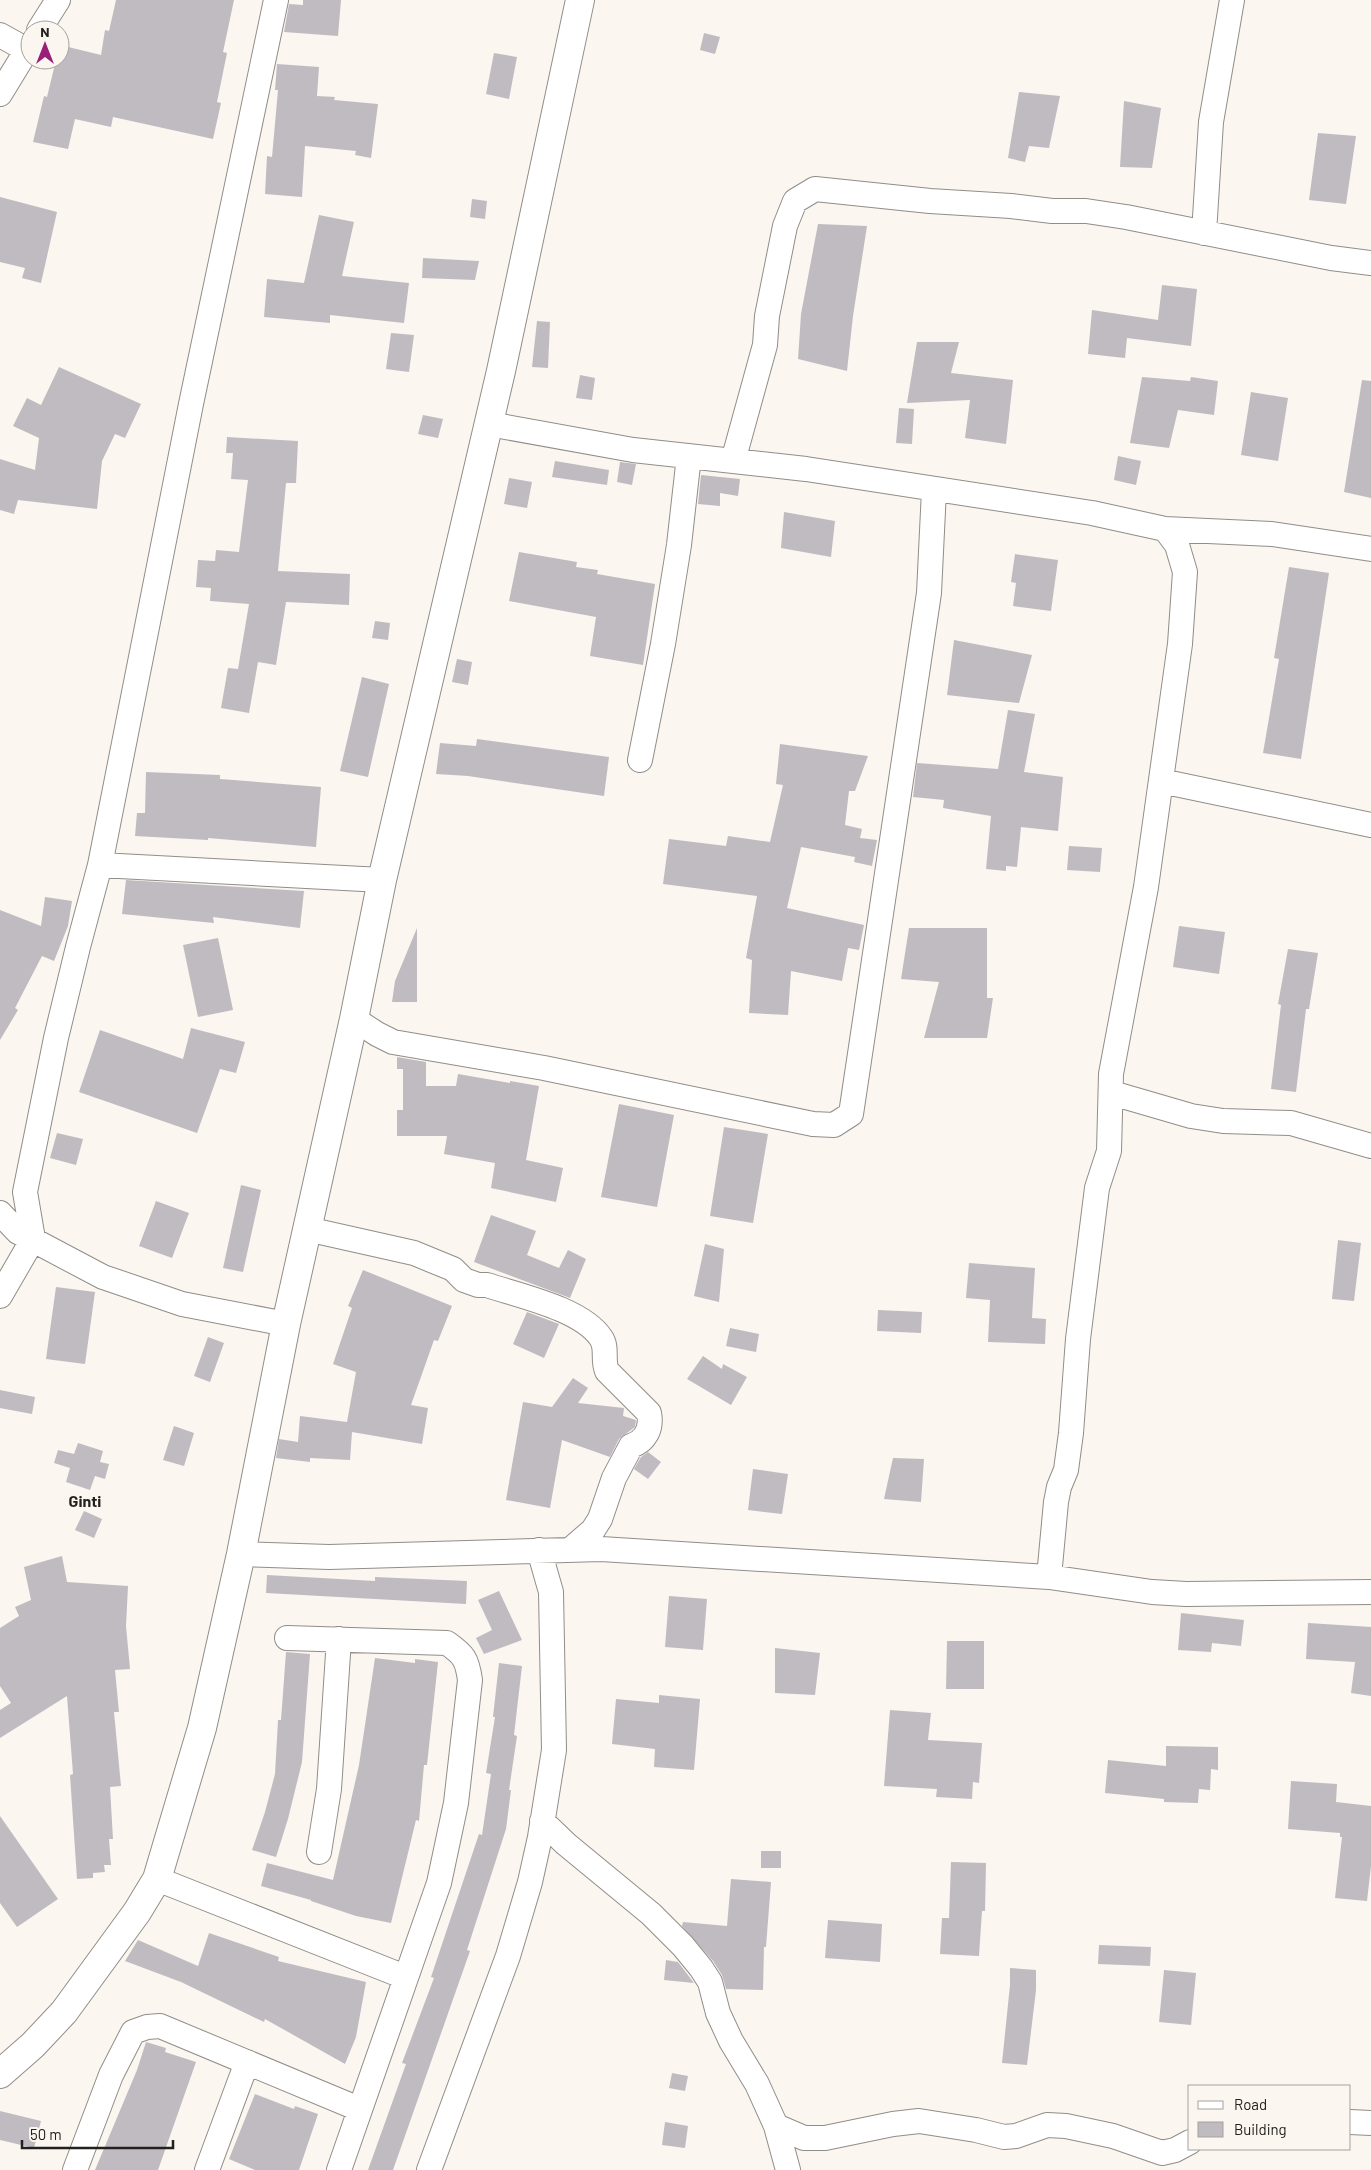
<svg xmlns="http://www.w3.org/2000/svg" width="1371" height="2170" font-family="Barlow,sans-serif">
  <style>
    .building { fill: #c0bbc0 }
    .lines { fill: none; stroke-linecap: round; stroke-linejoin: round }
    .minor-casing { stroke: #918d88; stroke-width: 26 }
    .major-casing { stroke: #918d88; stroke-width: 30 }
    .minor { stroke: #fff; stroke-width: 24 }
    .major { stroke: #fff; stroke-width: 28 }
    .labels { text-anchor: middle; stroke-width: 5; stroke-linejoin: round; paint-order: stroke }
    .quarter-label { font-size: 16px; font-weight: bold; fill: #23211f; stroke: #fbf6f0 }
  </style>
  <rect width="100%" height="100%" fill="#fbf6f0"/>
  <!-- building -->
  <path class="building" d="M 116,0 L 234,0 L 223,52 L 227,53 L 217,102 L 221,103 L 213,139 L 113,117 L 111,127 L 75,119 L 68,149 L 33,142 L 44,96 L 47,97 L 56,60 L 60,60 L 60,45 L 101,55 L 105,30 L 109,31 Z
    M 303,0 L 341,0 L 338,36 L 284,32 L 289,4 L 303,5 Z
    M 704,33 L 720,37 L 715,54 L 700,50 Z
    M 494,53 L 517,57 L 509,99 L 486,94 Z
    M 277,64 L 319,67 L 317,96 L 335,97 L 334,100 L 378,104 L 371,158 L 355,155 L 356,151 L 305,146 L 302,197 L 265,194 L 267,156 L 272,157 L 278,90 L 275,90 Z
    M 1019,92 L 1060,96 L 1049,148 L 1029,146 L 1025,162 L 1008,158 Z
    M 1124,101 L 1161,108 L 1152,168 L 1120,167 Z
    M 1318,133 L 1356,136 L 1346,204 L 1309,200 Z
    M 0,197 L 57,212 L 41,283 L 22,278 L 25,268 L 0,262 Z
    M 472,199 L 487,201 L 485,219 L 470,217 Z
    M 319,215 L 354,222 L 342,276 L 409,283 L 404,323 L 330,315 L 330,323 L 264,317 L 267,279 L 304,283 Z
    M 818,224 L 867,226 L 853,316 L 847,371 L 798,359 L 801,314 Z
    M 423,258 L 479,261 L 475,280 L 422,278 Z
    M 1162,285 L 1197,289 L 1191,346 L 1127,338 L 1125,358 L 1088,354 L 1092,310 L 1158,320 Z
    M 537,321 L 550,322 L 548,368 L 532,367 Z
    M 391,333 L 414,335 L 409,372 L 386,369 Z
    M 917,342 L 959,342 L 951,373 L 1013,380 L 1006,444 L 965,438 L 970,400 L 907,403 Z
    M 59,367 L 141,404 L 125,438 L 115,434 L 102,461 L 97,509 L 18,500 L 14,514 L 0,510 L 0,459 L 35,470 L 39,438 L 13,426 L 27,398 L 41,405 Z
    M 580,375 L 595,378 L 592,400 L 576,398 Z
    M 1142,377 L 1190,381 L 1191,377 L 1218,381 L 1214,415 L 1178,410 L 1169,448 L 1130,443 Z
    M 1362,380 L 1371,381 L 1371,498 L 1344,492 Z
    M 1251,392 L 1288,398 L 1278,461 L 1241,455 Z
    M 899,408 L 914,409 L 912,444 L 896,443 Z
    M 423,415 L 443,419 L 438,438 L 418,434 Z
    M 227,437 L 298,441 L 296,483 L 286,483 L 278,571 L 350,574 L 349,605 L 286,602 L 276,665 L 258,662 L 249,713 L 221,708 L 228,668 L 238,669 L 249,604 L 210,601 L 211,588 L 196,587 L 198,560 L 215,561 L 216,550 L 239,552 L 248,480 L 231,479 L 233,453 L 226,453 Z
    M 1118,456 L 1141,461 L 1136,485 L 1114,480 Z
    M 555,461 L 609,470 L 607,485 L 552,477 Z
    M 620,462 L 636,464 L 632,485 L 617,482 Z
    M 701,475 L 740,479 L 738,496 L 720,493 L 720,506 L 698,504 Z
    M 509,478 L 532,482 L 527,508 L 504,504 Z
    M 784,512 L 835,521 L 831,557 L 781,548 Z
    M 519,552 L 577,562 L 576,567 L 598,570 L 597,574 L 655,584 L 643,665 L 590,656 L 596,617 L 509,601 Z
    M 1015,554 L 1058,560 L 1051,611 L 1013,606 L 1016,583 L 1011,582 Z
    M 1289,567 L 1329,573 L 1301,759 L 1263,753 L 1279,659 L 1274,658 Z
    M 375,621 L 390,623 L 388,640 L 372,638 Z
    M 954,640 L 1032,655 L 1019,703 L 947,695 Z
    M 457,659 L 472,662 L 468,685 L 452,682 Z
    M 362,677 L 389,684 L 368,777 L 340,771 Z
    M 1008,710 L 1035,714 L 1024,772 L 1063,777 L 1058,831 L 1021,827 L 1017,867 L 1006,866 L 1006,871 L 986,869 L 991,816 L 943,808 L 944,800 L 913,797 L 917,763 L 998,769 Z
    M 477,739 L 609,757 L 604,796 L 468,776 L 436,774 L 440,743 L 476,746 Z
    M 780,744 L 868,756 L 855,791 L 849,791 L 845,825 L 862,829 L 860,838 L 877,840 L 872,866 L 854,862 L 855,857 L 801,847 L 787,908 L 864,925 L 859,950 L 848,948 L 842,981 L 791,971 L 788,1015 L 749,1013 L 752,960 L 746,958 L 757,896 L 663,884 L 669,839 L 726,846 L 728,836 L 770,842 L 783,785 L 776,784 Z
    M 146,772 L 220,775 L 220,779 L 321,787 L 316,847 L 208,838 L 208,840 L 135,836 L 137,813 L 145,813 Z
    M 1069,846 L 1102,848 L 1100,872 L 1067,870 Z
    M 126,880 L 304,891 L 300,928 L 213,917 L 214,923 L 122,914 Z
    M 45,897 L 72,901 L 68,926 L 54,961 L 42,956 L 15,1008 L 18,1010 L 0,1040 L 0,910 L 41,926 Z
    M 1179,926 L 1225,932 L 1219,974 L 1173,967 Z
    M 417,928 L 417,1002 L 392,1002 L 395,981 Z
    M 909,928 L 987,928 L 987,998 L 993,998 L 987,1038 L 924,1038 L 939,982 L 901,979 Z
    M 218,938 L 233,1010 L 198,1017 L 183,945 Z
    M 1288,949 L 1318,953 L 1309,1009 L 1306,1009 L 1296,1092 L 1271,1089 L 1281,1005 L 1278,1004 Z
    M 191,1028 L 245,1042 L 236,1073 L 220,1069 L 197,1133 L 79,1092 L 100,1030 L 183,1059 Z
    M 397,1057 L 426,1062 L 426,1086 L 456,1086 L 458,1074 L 510,1083 L 510,1081 L 539,1086 L 526,1160 L 563,1168 L 556,1202 L 491,1188 L 495,1163 L 444,1154 L 447,1136 L 397,1136 L 397,1110 L 403,1110 L 403,1069 L 397,1069 Z
    M 619,1104 L 674,1115 L 657,1207 L 601,1197 Z
    M 724,1127 L 768,1134 L 753,1223 L 710,1216 Z
    M 57,1133 L 83,1139 L 76,1165 L 50,1158 Z
    M 241,1185 L 261,1190 L 243,1272 L 223,1268 Z
    M 156,1201 L 189,1213 L 172,1258 L 139,1246 Z
    M 491,1215 L 536,1231 L 527,1255 L 559,1268 L 568,1250 L 586,1259 L 570,1298 L 474,1262 Z
    M 1338,1240 L 1361,1243 L 1354,1301 L 1332,1299 Z
    M 705,1244 L 724,1249 L 719,1302 L 694,1296 Z
    M 969,1263 L 1035,1268 L 1032,1318 L 1046,1319 L 1045,1344 L 988,1342 L 990,1300 L 966,1298 Z
    M 363,1270 L 452,1306 L 438,1341 L 434,1340 L 411,1405 L 428,1408 L 422,1444 L 352,1432 L 350,1460 L 310,1458 L 310,1462 L 276,1458 L 279,1439 L 298,1442 L 300,1416 L 347,1422 L 356,1372 L 333,1364 L 352,1308 L 348,1306 Z
    M 56,1287 L 95,1292 L 85,1364 L 46,1359 Z
    M 878,1310 L 922,1312 L 921,1333 L 877,1331 Z
    M 527,1312 L 559,1324 L 544,1358 L 513,1344 Z
    M 730,1328 L 759,1334 L 756,1352 L 726,1346 Z
    M 208,1337 L 224,1343 L 210,1382 L 194,1376 Z
    M 703,1356 L 722,1369 L 723,1364 L 747,1377 L 731,1405 L 687,1379 Z
    M 573,1378 L 588,1388 L 578,1403 L 624,1408 L 623,1416 L 636,1420 L 635,1427 L 619,1439 L 610,1457 L 562,1440 L 550,1508 L 506,1500 L 523,1402 L 552,1407 Z
    M 0,1390 L 35,1397 L 32,1414 L 0,1408 Z
    M 174,1426 L 194,1433 L 184,1466 L 163,1460 Z
    M 78,1443 L 103,1451 L 100,1462 L 109,1464 L 105,1479 L 95,1476 L 90,1490 L 66,1482 L 70,1468 L 54,1463 L 58,1450 L 74,1454 Z
    M 648,1452 L 661,1462 L 648,1479 L 634,1469 L 641,1457 Z
    M 893,1458 L 924,1459 L 921,1502 L 884,1499 Z
    M 753,1469 L 788,1474 L 782,1514 L 748,1510 Z
    M 84,1511 L 102,1519 L 94,1538 L 75,1530 Z
    M 62,1556 L 67,1582 L 128,1586 L 126,1626 L 130,1669 L 115,1670 L 119,1712 L 114,1712 L 121,1786 L 110,1787 L 113,1839 L 109,1839 L 111,1865 L 104,1865 L 105,1872 L 93,1873 L 93,1878 L 77,1879 L 70,1775 L 73,1774 L 67,1696 L 0,1738 L 0,1710 L 11,1703 L 0,1686 L 0,1628 L 19,1616 L 15,1607 L 31,1600 L 24,1567 Z
    M 267,1575 L 375,1581 L 375,1577 L 467,1581 L 466,1604 L 266,1593 Z
    M 499,1591 L 522,1640 L 484,1654 L 476,1638 L 492,1630 L 478,1600 Z
    M 669,1596 L 707,1599 L 703,1650 L 665,1647 Z
    M 1181,1613 L 1244,1620 L 1241,1646 L 1212,1643 L 1211,1652 L 1178,1650 Z
    M 1308,1623 L 1371,1627 L 1371,1696 L 1351,1693 L 1355,1662 L 1306,1659 Z
    M 947,1641 L 984,1641 L 984,1689 L 946,1689 Z
    M 775,1648 L 820,1653 L 815,1695 L 775,1693 Z
    M 286,1652 L 310,1654 L 302,1762 L 288,1819 L 276,1857 L 252,1850 L 265,1812 L 275,1774 L 278,1720 L 281,1720 Z
    M 375,1658 L 415,1663 L 415,1659 L 438,1662 L 427,1765 L 424,1765 L 419,1821 L 416,1820 L 391,1923 L 356,1916 L 311,1901 L 311,1900 L 261,1886 L 267,1863 L 333,1880 L 359,1765 Z
    M 499,1663 L 522,1666 L 514,1735 L 517,1736 L 509,1790 L 511,1790 L 506,1829 L 467,1950 L 470,1951 L 393,2170 L 368,2170 L 406,2064 L 402,2063 L 434,1978 L 431,1977 L 479,1834 L 482,1835 L 491,1774 L 486,1773 L 495,1717 L 493,1717 Z
    M 659,1695 L 700,1699 L 694,1770 L 654,1767 L 655,1749 L 612,1744 L 616,1699 L 659,1703 Z
    M 890,1710 L 931,1713 L 928,1740 L 982,1743 L 979,1783 L 973,1782 L 972,1799 L 936,1797 L 937,1789 L 884,1786 Z
    M 1166,1746 L 1218,1747 L 1218,1770 L 1211,1769 L 1210,1790 L 1199,1789 L 1198,1803 L 1164,1802 L 1164,1799 L 1105,1793 L 1108,1760 L 1166,1766 Z
    M 1291,1781 L 1337,1784 L 1336,1802 L 1371,1806 L 1371,1866 L 1367,1901 L 1335,1898 L 1342,1837 L 1340,1837 L 1340,1833 L 1288,1829 Z
    M 0,1816 L 58,1899 L 17,1927 L 0,1903 Z
    M 761,1851 L 781,1851 L 781,1868 L 761,1868 Z
    M 951,1862 L 986,1863 L 985,1911 L 982,1911 L 979,1956 L 940,1954 L 942,1918 L 949,1918 Z
    M 731,1879 L 771,1882 L 766,1947 L 764,1947 L 763,1990 L 726,1989 L 722,1975 L 713,1961 L 682,1926 L 683,1922 L 727,1926 Z
    M 828,1920 L 882,1924 L 880,1962 L 825,1958 Z
    M 209,1933 L 279,1957 L 278,1961 L 366,1982 L 356,2037 L 345,2064 L 265,2019 L 264,2022 L 181,1982 L 125,1961 L 138,1940 L 198,1966 Z
    M 1099,1945 L 1151,1947 L 1150,1966 L 1098,1964 Z
    M 666,1960 L 678,1962 L 694,1983 L 664,1980 Z
    M 1010,1968 L 1036,1970 L 1036,1990 L 1027,2065 L 1002,2063 L 1010,1985 Z
    M 1164,1970 L 1196,1973 L 1191,2025 L 1159,2022 Z
    M 146,2042 L 166,2048 L 165,2052 L 196,2062 L 158,2170 L 95,2170 L 137,2070 Z
    M 672,2073 L 688,2076 L 685,2091 L 669,2088 Z
    M 255,2094 L 294,2109 L 295,2106 L 318,2114 L 299,2170 L 255,2170 L 229,2159 Z
    M 0,2111 L 41,2121 L 34,2148 L 0,2140 Z
    M 665,2122 L 688,2126 L 685,2148 L 662,2145 Z"/>
  <g class="lines">
    <defs>
      <path id="minor" d="M 39,30 L 58,0
        M 0,35 L 27,50
        M 0,94 L 30,45
        M 1204,233 L 1211,122 L 1232,0
        M 489,424 L 633,450 L 806,469 L 1092,513 L 1165,529 L 1272,534 L 1371,549
        M 733,461 L 765,345 L 767,316 L 785,226 L 795,201 L 815,189 L 930,201 L 1011,206 L 1052,211 L 1086,211 L 1126,217 L 1331,258 L 1371,263
        M 640,760 L 663,644 L 679,545 L 689,456
        M 1161,781 L 1371,825
        M 100,865 L 382,880
        M 354,1019 L 377,1034 L 393,1042 L 544,1068 L 813,1124 L 834,1125 L 851,1114 L 929,593 L 934,490
        M 1112,1093 L 1191,1116 L 1223,1121 L 1291,1123 L 1371,1146
        M 0,1213 L 18,1232 L 103,1277 L 182,1304 L 286,1324
        M 307,1229 L 414,1253 L 453,1269 L 464,1280 L 478,1285 L 487,1285 C 520,1296 582,1309 601,1338 C 608,1348 602,1360 607,1371 L 649,1413 C 652,1428 646,1441 631,1446 L 614,1478 L 600,1519 L 593,1530 L 571,1549
        M 0,1296 L 33,1239 L 25,1192 L 56,1038 L 78,947 L 100,865 L 191,404 L 276,0
        M 241,1554 L 329,1557 L 601,1549 L 1049,1577 L 1152,1592 L 1186,1594 L 1371,1592
        M 1049,1577 L 1056,1502 L 1059,1487 L 1066,1470 L 1071,1433 L 1078,1339 L 1097,1188 L 1109,1151 L 1111,1074 L 1146,887 L 1180,644 L 1185,572 L 1177,545 L 1165,529
        M 287,1638 L 447,1643 C 464,1655 467,1659 470,1680 L 456,1803 L 439,1883 L 339,2170
        M 542,1821 L 566,1844 L 651,1914 L 683,1946 L 701,1968 L 710,1982 L 718,2013 L 731,2041 L 757,2084 L 776,2126 L 788,2170
        M 319,1852 L 329,1789 L 339,1639
        M 157,1879 L 405,1977
        M 1350,2122 L 1371,2123
        M 776,2126 L 804,2138 L 825,2138 L 893,2124 L 919,2121 L 976,2130 L 1004,2137 L 1016,2136 L 1047,2125 L 1066,2126 L 1113,2136 L 1162,2153 L 1175,2150 L 1190,2142
        M 75,2170 L 111,2075 L 133,2032 L 147,2027 L 160,2026 L 359,2109
        M 207,2170 L 247,2062
        M 429,2170 L 508,1956 L 530,1882 L 540,1837 L 554,1750 L 551,1592 L 539,1550"/>
      <path id="major" d="M 0,2074 L 33,2045 L 64,2012 L 137,1912 L 157,1879 L 202,1728 L 241,1554 L 286,1324 L 354,1019 L 382,880 L 501,371 L 580,0"/>
    </defs>
    <!-- minor casing -->
    <use href="#minor" class="minor-casing"/>
    <!-- major casing -->
    <use href="#major" class="major-casing"/>
    <!-- minor -->
    <use href="#minor" class="minor"/>
    <!-- major -->
    <use href="#major" class="major"/>
  </g>
  <g class="labels">
    <!-- quarter labels -->
    <g class="quarter-label">
      <text x="85" y="1507">Ginti</text>
    </g>
  </g>
  <!-- legend -->
  <rect x="1188" y="2085" width="162" height="65" fill="#fbf6f0" stroke="#a5a19c"/>
  <rect x="1198" y="2101" width="25" height="8" fill="#ffffff" stroke="#a5a19c"/>
  <text x="1234" y="2110" font-size="15" fill="#23211f">Road</text>
  <rect x="1198" y="2122" width="25" height="15" fill="#c0bbc0" stroke="#a5a19c"/>
  <text x="1234" y="2135" font-size="15" fill="#23211f">Building</text>
  <!-- north arrow -->
  <g transform="translate(45 45)"><circle r="24" fill="#fbf6f0" stroke="#a5a19c"/>
  <path d="M0-4L9 19L0 12L-9 19Z" fill="#992079"/>
  <text y="-8" font-size="14" font-weight="bold" text-anchor="middle" fill="#23211f">N</text>
  </g>
  <!-- scale -->
  <path d="M22 2140v8h151v-8" fill="none" stroke="#23211f" stroke-width="2.5"/>
  <text x="30" y="2140" font-size="15" fill="#23211f" stroke="#fbf6f0" stroke-width="4" paint-order="stroke">50 m</text>
</svg>
